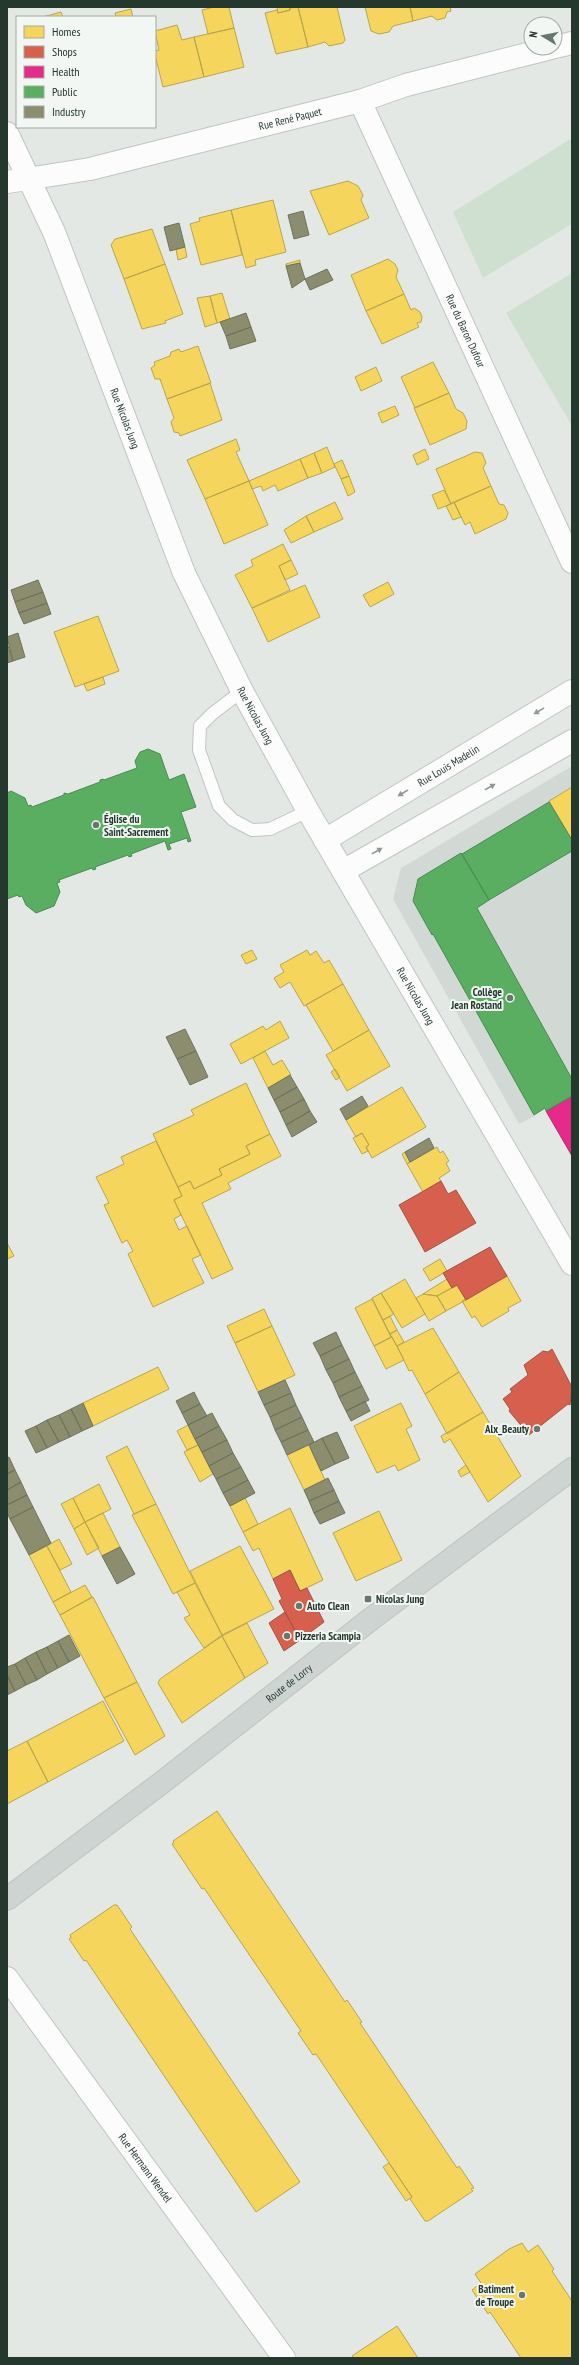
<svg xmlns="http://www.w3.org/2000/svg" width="579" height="2365" font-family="'PT Sans Narrow',sans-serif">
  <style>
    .built { fill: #d2d9d4 }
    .green { fill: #cfdfd0 }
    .homes { fill: #f6d55c; stroke: #b7a64e }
    .shops { fill: #d6604d; stroke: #a15444 }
    .health { fill: #e7298a; stroke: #ac2e6e }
    .public { fill: #5aae61; stroke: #4a8b52 }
    .industry { fill: #8c8c6e; stroke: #6d735b }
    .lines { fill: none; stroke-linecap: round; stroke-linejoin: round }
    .service-casing { stroke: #c1c5c2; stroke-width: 14 }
    .minor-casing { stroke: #c1c5c2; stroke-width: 24 }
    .tertiary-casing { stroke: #c1c5c2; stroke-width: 24 }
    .secondary-casing { stroke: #c0c5c2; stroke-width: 24 }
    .primary-casing { stroke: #bdc4c0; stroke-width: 24 }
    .service { stroke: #fbfcfb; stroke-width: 12 }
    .minor { stroke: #fbfcfb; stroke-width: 22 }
    .tertiary { stroke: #fbfcfb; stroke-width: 22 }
    .secondary { stroke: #fbfcfb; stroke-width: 22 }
    .primary { stroke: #ced4d1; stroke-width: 22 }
    .oneway { fill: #909a94 }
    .poi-dot { fill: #67766e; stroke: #f2f7f3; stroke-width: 1.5 }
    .labels { text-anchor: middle; stroke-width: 4; stroke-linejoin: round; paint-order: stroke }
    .street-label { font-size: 11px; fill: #24382e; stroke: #f2f7f3 }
    .poi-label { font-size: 11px; font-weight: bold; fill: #24382e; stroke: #f2f7f3; text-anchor: start }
  </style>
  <rect width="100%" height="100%" fill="#e4e8e5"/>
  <!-- built -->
  <path class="built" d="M 572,766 L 572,1096 L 545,1108 L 534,1114 L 535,1116 L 519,1124 L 393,899 L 401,868 Z"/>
  <!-- green -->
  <path class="green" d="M 572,138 L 572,224 L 483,278 L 453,212 Z
    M 572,273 L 572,426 L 506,313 Z"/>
  <!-- homes -->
  <path class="homes" d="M 214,7 L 229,7 L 234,28 L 208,34 L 202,10 Z
    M 277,7 L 292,7 L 290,8 L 290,10 L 278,13 Z
    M 298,7 L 337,7 L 345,40 L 343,43 L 329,46 L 325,42 L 308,47 Z
    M 298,7 L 308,47 L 276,54 L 265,13 L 277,10 L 278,13 L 290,10 L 290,8 Z
    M 365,7 L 410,7 L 413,21 L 393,26 L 389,32 L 379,34 L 371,31 Z
    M 410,7 L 450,7 L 451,11 L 447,12 L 445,18 L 437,20 L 432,16 L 413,21 Z
    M 131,9 L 133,17 L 116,17 L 115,13 Z
    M 61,12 L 63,17 L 43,17 Z
    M 177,25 L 182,40 L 194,37 L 204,77 L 163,87 L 155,55 L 155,51 L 159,50 L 155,31 Z
    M 234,28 L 244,67 L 204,77 L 194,37 Z
    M 348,181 L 358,186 L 363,195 L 361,200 L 369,218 L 329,235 L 310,191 Z
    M 273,200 L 286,252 L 255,260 L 256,265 L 246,268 L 231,210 Z
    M 231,210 L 242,255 L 201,265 L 190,224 L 200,221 L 199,218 Z
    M 152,229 L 165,264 L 124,279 L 111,245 L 115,239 Z
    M 185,247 L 187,257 L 178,260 L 176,249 Z
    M 388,259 L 395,264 L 398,270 L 396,277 L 404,294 L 366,311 L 351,275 Z
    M 300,260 L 300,263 L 286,266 L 286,264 Z
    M 165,264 L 183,314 L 165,321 L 166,323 L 142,329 L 124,279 Z
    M 222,293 L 230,319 L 217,323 L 210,296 Z
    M 404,294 L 411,310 L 414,308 L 420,312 L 422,317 L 421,322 L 417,323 L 419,327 L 382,344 L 366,311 Z
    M 210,296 L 217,323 L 205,327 L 197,298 Z
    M 198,346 L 211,383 L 167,399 L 160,379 L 155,379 L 151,368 L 155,365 L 154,362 L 170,356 L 171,352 L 179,349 L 181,352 Z
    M 433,362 L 449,393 L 415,408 L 401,377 Z
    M 376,367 L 382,381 L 361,391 L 355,377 Z
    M 210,383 L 222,420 L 180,436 L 179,433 L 174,432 L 171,422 L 174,418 L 167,399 Z
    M 449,393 L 456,409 L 463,413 L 467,421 L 466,429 L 430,445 L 414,408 Z
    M 395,406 L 399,415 L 382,423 L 378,413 Z
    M 236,439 L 240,450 L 236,452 L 249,481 L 205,499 L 187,460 Z
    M 327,447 L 335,467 L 322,473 L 314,453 Z
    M 425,449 L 429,459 L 417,465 L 413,455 Z
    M 475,452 L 482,453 L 486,463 L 483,468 L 491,486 L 451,504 L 436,469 Z
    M 314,453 L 322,473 L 308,478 L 300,459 Z
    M 300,459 L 308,478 L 278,491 L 275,485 L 263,491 L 261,486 L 252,489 L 249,481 Z
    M 342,460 L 349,476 L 341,479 L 334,464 Z
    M 349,476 L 355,492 L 348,496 L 341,479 Z
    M 249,481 L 268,525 L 224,544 L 205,499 Z
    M 491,486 L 499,504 L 504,505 L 508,513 L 506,519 L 475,534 L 470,522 L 465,525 L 454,502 Z
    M 444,490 L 451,504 L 438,509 L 432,495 Z
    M 335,502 L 343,519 L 314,532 L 306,516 Z
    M 454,502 L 461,517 L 453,520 L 446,506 Z
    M 306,516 L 314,532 L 291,543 L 284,530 Z
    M 283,544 L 291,560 L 279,566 L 290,590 L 252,608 L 235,575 L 253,566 L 251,560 Z
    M 291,560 L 298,574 L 285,580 L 279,566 Z
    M 388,582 L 394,594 L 370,607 L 363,595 Z
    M 305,585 L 320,617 L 268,642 L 252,608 Z
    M 98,616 L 119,671 L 75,687 L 54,632 Z
    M 103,677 L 105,684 L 87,691 L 84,684 Z
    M 572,787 L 572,840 L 549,801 Z
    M 252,950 L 257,959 L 246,964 L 241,955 Z
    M 307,950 L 310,955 L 316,951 L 324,963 L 329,960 L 343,984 L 304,1006 L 290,982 L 280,988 L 274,978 L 284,972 L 280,965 Z
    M 343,984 L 369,1030 L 333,1051 L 306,1005 Z
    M 280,1021 L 289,1038 L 241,1064 L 230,1044 L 263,1026 L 266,1030 Z
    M 369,1030 L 390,1066 L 347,1091 L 326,1055 Z
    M 265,1051 L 273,1065 L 282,1060 L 291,1075 L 268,1088 L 253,1058 Z
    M 335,1069 L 340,1077 L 336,1080 L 331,1072 Z
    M 246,1083 L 270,1134 L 246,1146 L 250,1154 L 219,1169 L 222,1175 L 194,1189 L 190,1181 L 178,1187 L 153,1134 L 194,1115 L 191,1110 Z
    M 402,1087 L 426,1127 L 372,1158 L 366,1147 L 369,1145 L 362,1133 L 356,1137 L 346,1120 Z
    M 362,1133 L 369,1145 L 366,1147 L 368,1151 L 362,1154 L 353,1138 Z
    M 270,1134 L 281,1156 L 228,1183 L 231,1189 L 202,1203 L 233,1269 L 212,1279 L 174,1200 L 182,1196 L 178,1187 L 190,1181 L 194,1189 L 222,1175 L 219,1169 L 250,1154 L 246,1146 Z
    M 156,1141 L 182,1196 L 174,1200 L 181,1215 L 174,1219 L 179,1230 L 187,1226 L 201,1255 L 192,1259 L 204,1283 L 153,1307 L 128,1254 L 133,1251 L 127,1240 L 122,1243 L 104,1205 L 109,1203 L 96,1177 L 124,1164 L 121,1157 Z
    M 437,1147 L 440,1153 L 443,1151 L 449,1161 L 446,1163 L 450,1171 L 439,1178 L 441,1181 L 423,1192 L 407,1164 Z
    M 405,1152 L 410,1162 L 407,1164 L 402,1154 Z
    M 7,1243 L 14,1256 L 7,1259 Z
    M 440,1259 L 447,1271 L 430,1281 L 423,1269 Z
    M 507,1276 L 521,1301 L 508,1308 L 509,1311 L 482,1327 L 475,1316 L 472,1318 L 462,1301 Z
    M 405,1279 L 425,1314 L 402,1328 L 381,1293 Z
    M 447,1279 L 452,1288 L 437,1296 L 423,1294 Z
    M 457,1285 L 466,1300 L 446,1311 L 437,1296 Z
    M 381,1293 L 394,1314 L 383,1320 L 372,1298 Z
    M 423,1294 L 437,1296 L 446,1311 L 429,1321 L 416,1298 Z
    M 372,1299 L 391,1337 L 374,1346 L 355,1308 Z
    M 264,1309 L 272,1326 L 235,1343 L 227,1326 Z
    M 390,1316 L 397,1330 L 390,1334 L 383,1320 Z
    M 272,1326 L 295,1375 L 258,1392 L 235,1343 Z
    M 433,1328 L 459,1372 L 425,1394 L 412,1370 L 409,1371 L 397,1346 Z
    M 397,1330 L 404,1342 L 397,1346 L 390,1334 Z
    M 392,1337 L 404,1360 L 386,1369 L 374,1346 Z
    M 158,1367 L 169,1389 L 93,1426 L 83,1403 Z
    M 459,1372 L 483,1412 L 447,1434 L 425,1394 Z
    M 401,1403 L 412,1426 L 406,1429 L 420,1460 L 398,1471 L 395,1465 L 377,1473 L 354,1426 Z
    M 483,1412 L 521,1476 L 488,1502 L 450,1439 L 444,1443 L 441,1436 Z
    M 188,1425 L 198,1445 L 187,1450 L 177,1431 Z
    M 198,1445 L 213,1474 L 200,1482 L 184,1452 Z
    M 309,1445 L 325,1480 L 304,1490 L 287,1455 Z
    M 127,1446 L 156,1504 L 134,1514 L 106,1457 Z
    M 466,1465 L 470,1472 L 461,1477 L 458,1471 Z
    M 99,1484 L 111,1509 L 85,1522 L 73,1498 Z
    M 73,1498 L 85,1522 L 74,1529 L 61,1504 Z
    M 245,1498 L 258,1524 L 243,1532 L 230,1506 Z
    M 156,1504 L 195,1583 L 173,1594 L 132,1515 Z
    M 290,1508 L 323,1580 L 300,1591 L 290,1570 L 273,1579 L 259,1548 L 253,1551 L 243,1532 Z
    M 379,1511 L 402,1560 L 356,1581 L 333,1533 Z
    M 103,1513 L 120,1547 L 102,1556 L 85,1522 Z
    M 85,1522 L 99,1548 L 87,1555 L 74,1529 Z
    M 59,1539 L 72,1564 L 60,1570 L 47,1546 Z
    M 47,1546 L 71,1592 L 53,1602 L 29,1555 Z
    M 240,1546 L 274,1609 L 222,1635 L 190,1571 Z
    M 195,1583 L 222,1635 L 204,1648 L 184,1618 L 190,1615 L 177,1592 Z
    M 85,1585 L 92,1597 L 60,1615 L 53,1602 Z
    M 93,1597 L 137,1682 L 104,1698 L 60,1615 Z
    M 247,1623 L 268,1663 L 245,1678 L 222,1636 Z
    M 222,1636 L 245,1678 L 182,1723 L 158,1683 L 160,1679 Z
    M 137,1682 L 165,1736 L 135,1755 L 104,1698 Z
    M 103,1701 L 124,1741 L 48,1782 L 27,1741 Z
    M 27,1741 L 48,1782 L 7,1804 L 7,1751 Z
    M 217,1811 L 345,2002 L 347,2000 L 362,2022 L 360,2023 L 457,2168 L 459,2166 L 474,2188 L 471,2189 L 473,2191 L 428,2221 L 425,2221 L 410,2199 L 412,2197 L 316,2054 L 313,2055 L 298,2033 L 301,2031 L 204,1888 L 202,1889 L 172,1844 L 174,1843 L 173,1841 Z
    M 114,1905 L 117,1905 L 132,1927 L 130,1929 L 300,2182 L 256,2212 L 86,1960 L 84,1961 L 69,1939 L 71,1938 L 70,1935 Z
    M 389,2163 L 412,2197 L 406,2201 L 383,2167 Z
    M 522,2243 L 528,2252 L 538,2245 L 554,2269 L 552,2271 L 572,2301 L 572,2358 L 521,2358 L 490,2312 L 488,2314 L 472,2290 L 481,2283 L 475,2274 L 509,2249 Z
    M 397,2326 L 418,2358 L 354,2358 L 352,2356 Z"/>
  <!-- shops -->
  <path class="shops" d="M 441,1181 L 448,1194 L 456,1190 L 476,1223 L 425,1252 L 399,1205 Z
    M 490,1247 L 507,1276 L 466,1300 L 457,1285 L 452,1288 L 443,1273 Z
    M 552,1349 L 572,1387 L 570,1405 L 568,1404 L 529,1435 L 509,1411 L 510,1409 L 503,1399 L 512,1392 L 510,1389 L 528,1375 L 524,1365 L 543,1351 L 548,1352 Z
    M 290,1570 L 300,1591 L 307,1588 L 324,1622 L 300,1640 L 279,1601 L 282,1599 L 273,1579 Z
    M 285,1612 L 300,1640 L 284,1651 L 269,1623 Z"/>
  <!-- health -->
  <path class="health" d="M 572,1096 L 572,1156 L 546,1111 Z"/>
  <!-- public -->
  <path class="public" d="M 148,749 L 160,754 L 169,780 L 184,774 L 196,807 L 181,812 L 191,841 L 188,842 L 187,838 L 169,844 L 171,849 L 168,850 L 165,841 L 131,854 L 132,856 L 129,857 L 128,855 L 95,867 L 96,869 L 93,870 L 92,868 L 59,880 L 60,882 L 57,883 L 60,892 L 54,906 L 36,913 L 26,905 L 22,896 L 19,897 L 18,895 L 7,899 L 7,793 L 11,791 L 25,798 L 28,806 L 31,805 L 32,807 L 64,795 L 64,793 L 68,794 L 100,782 L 100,780 L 103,779 L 104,780 L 137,768 L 135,761 L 140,752 Z
    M 549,802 L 572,840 L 572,851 L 489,900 L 462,854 Z
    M 461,853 L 489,900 L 477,908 L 572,1079 L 572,1096 L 546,1111 L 545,1108 L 534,1115 L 433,934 L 432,935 L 413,901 L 418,879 Z"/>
  <!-- industry -->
  <path class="industry" d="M 303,211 L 309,235 L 294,239 L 288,215 Z
    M 179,223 L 185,247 L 170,251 L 164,227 Z
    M 300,263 L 305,279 L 292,288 L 286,266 Z
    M 327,269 L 333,280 L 310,290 L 305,279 Z
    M 246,313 L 251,327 L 226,336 L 220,322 Z
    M 251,327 L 256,341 L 230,349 L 226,336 Z
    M 38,580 L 43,592 L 15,602 L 11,590 Z
    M 43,592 L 47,603 L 19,613 L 15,602 Z
    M 47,603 L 51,614 L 24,624 L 19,613 Z
    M 18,633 L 25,657 L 13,661 L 7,637 Z
    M 7,643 L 13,661 L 7,663 Z
    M 185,1029 L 196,1051 L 177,1059 L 166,1037 Z
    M 196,1051 L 208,1077 L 190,1085 L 177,1059 Z
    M 290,1075 L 297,1087 L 274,1100 L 268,1088 Z
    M 297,1087 L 304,1099 L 280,1112 L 274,1100 Z
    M 362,1096 L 368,1106 L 346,1120 L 340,1109 Z
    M 304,1099 L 310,1111 L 286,1125 L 280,1112 Z
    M 310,1111 L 317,1122 L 292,1137 L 286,1125 Z
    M 429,1138 L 434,1148 L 410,1162 L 405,1152 Z
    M 336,1332 L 342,1345 L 320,1356 L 313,1343 Z
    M 342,1345 L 349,1359 L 326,1370 L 320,1356 Z
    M 349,1359 L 355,1372 L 333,1383 L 326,1370 Z
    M 355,1372 L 362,1386 L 339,1397 L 333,1383 Z
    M 285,1380 L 291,1393 L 264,1405 L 258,1392 Z
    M 362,1386 L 369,1400 L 346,1411 L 339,1397 Z
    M 194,1392 L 200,1404 L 182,1413 L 176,1401 Z
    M 291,1393 L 296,1405 L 270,1417 L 264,1405 Z
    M 365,1401 L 370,1411 L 351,1421 L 346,1411 Z
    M 83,1403 L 93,1426 L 82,1431 L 71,1409 Z
    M 200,1404 L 207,1416 L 188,1425 L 182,1413 Z
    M 296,1405 L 302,1417 L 275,1430 L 270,1417 Z
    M 71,1409 L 82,1431 L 70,1437 L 59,1415 Z
    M 212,1413 L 219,1426 L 195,1439 L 188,1425 Z
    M 59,1415 L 70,1437 L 59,1442 L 47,1420 Z
    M 302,1417 L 308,1430 L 281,1442 L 275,1430 Z
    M 47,1420 L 59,1442 L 47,1448 L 36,1426 Z
    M 36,1426 L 47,1448 L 36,1453 L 25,1431 Z
    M 219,1426 L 227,1440 L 202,1452 L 195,1439 Z
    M 308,1430 L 314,1442 L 287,1455 L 281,1442 Z
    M 337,1432 L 349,1458 L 335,1464 L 322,1438 Z
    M 322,1438 L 335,1464 L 321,1471 L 309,1445 Z
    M 227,1440 L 233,1453 L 209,1466 L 202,1452 Z
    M 233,1453 L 241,1467 L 216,1479 L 209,1466 Z
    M 9,1457 L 15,1470 L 7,1474 L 7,1458 Z
    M 241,1467 L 248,1480 L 223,1493 L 216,1479 Z
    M 15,1470 L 21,1482 L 7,1490 L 7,1474 Z
    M 328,1478 L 334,1490 L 309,1501 L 304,1490 Z
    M 248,1480 L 255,1493 L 230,1506 L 223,1493 Z
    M 21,1482 L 27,1495 L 7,1505 L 7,1490 Z
    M 334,1490 L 339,1501 L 314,1513 L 309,1501 Z
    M 27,1495 L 33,1507 L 10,1519 L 7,1513 L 7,1505 Z
    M 339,1501 L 345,1513 L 320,1524 L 314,1513 Z
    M 33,1507 L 51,1543 L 29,1555 L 10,1519 Z
    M 120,1547 L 135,1574 L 117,1584 L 102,1556 Z
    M 69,1635 L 80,1656 L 69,1662 L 58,1641 Z
    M 58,1641 L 69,1662 L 58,1668 L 47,1647 Z
    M 47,1647 L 58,1668 L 47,1674 L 36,1652 Z
    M 36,1652 L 47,1674 L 37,1680 L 25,1658 Z
    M 25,1658 L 37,1680 L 26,1685 L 15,1664 Z
    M 15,1664 L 26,1685 L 15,1691 L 7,1675 L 7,1667 Z
    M 7,1675 L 15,1691 L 7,1695 Z"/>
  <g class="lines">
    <defs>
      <path id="service" d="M 242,691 L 212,714 L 200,726 L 199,750 L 219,806 L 233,820 L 252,830 L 270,829 L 308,811"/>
      <g id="minor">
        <path d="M 555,47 L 572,43"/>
        <path id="s1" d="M 360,101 L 572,562"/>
        <path id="s2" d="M 27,179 L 90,169 L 360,101 L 406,85 L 551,48"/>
        <path id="s3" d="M 325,840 L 572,691"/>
        <path d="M 343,871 L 572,741"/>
        <path id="s4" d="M 7,1978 L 284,2358"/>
      </g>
      <path id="tertiary" d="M 7,182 L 27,179"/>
      <g id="secondary">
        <path id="s5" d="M 7,133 L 54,232 L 184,573 L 242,691 L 308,811 L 572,1264"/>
      </g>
      <g id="primary">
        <path id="s6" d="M 7,1899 L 160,1784 L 371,1619 L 572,1469"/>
      </g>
    </defs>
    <!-- service casing -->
    <use href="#service" class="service-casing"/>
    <!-- minor casing -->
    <use href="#minor" class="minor-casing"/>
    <!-- tertiary casing -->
    <use href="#tertiary" class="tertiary-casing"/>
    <!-- secondary casing -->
    <use href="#secondary" class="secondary-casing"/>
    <!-- primary casing -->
    <use href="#primary" class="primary-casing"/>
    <!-- service -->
    <use href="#service" class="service"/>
    <!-- minor -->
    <use href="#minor" class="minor"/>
    <!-- tertiary -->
    <use href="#tertiary" class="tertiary"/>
    <!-- secondary -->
    <use href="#secondary" class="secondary"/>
    <!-- primary -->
    <use href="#primary" class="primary"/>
  </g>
  <!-- one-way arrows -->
  <defs><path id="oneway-solid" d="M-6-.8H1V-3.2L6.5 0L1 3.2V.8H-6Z"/></defs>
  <g class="oneway">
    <use href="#oneway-solid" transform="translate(539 711) rotate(149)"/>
    <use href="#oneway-solid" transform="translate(490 787) rotate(-29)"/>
    <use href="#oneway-solid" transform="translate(403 793) rotate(149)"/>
    <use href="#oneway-solid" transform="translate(377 851) rotate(-29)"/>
  </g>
  <!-- markers -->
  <g class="poi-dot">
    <circle cx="96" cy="825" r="4"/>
    <circle cx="510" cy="998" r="4"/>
    <circle cx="537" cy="1429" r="4"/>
    <rect x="364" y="1595" width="8" height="8" rx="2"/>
    <circle cx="299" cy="1606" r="4"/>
    <circle cx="287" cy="1636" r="4"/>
    <circle cx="522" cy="2295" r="4"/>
  </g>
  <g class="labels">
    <!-- street labels -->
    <g class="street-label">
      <text dy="4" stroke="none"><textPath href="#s2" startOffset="270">Rue René Paquet</textPath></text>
      <text dy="4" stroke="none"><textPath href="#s1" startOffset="253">Rue du Baron Dufour</textPath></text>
      <text dy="4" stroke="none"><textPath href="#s5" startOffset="309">Rue Nicolas Jung</textPath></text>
      <text dy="4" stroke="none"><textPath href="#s5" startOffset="634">Rue Nicolas Jung</textPath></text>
      <text dy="4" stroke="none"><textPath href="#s3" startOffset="144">Rue Louis Madelin</textPath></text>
      <text dy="4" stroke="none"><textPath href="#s5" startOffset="957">Rue Nicolas Jung</textPath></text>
      <text dy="4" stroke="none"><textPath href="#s6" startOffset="355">Route de Lorry</textPath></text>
      <text dy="4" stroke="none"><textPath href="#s4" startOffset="235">Rue Hermann Wendel</textPath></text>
    </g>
    <!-- poi labels -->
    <g class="poi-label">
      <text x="104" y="823">Église du<tspan x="104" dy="13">Saint-Sacrement</tspan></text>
      <text x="502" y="996" text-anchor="end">Collège<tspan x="502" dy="13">Jean Rostand</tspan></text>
      <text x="529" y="1433" text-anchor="end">Alx_Beauty</text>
      <text x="376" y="1603">Nicolas Jung</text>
      <text x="307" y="1610">Auto Clean</text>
      <text x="295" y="1640">Pizzeria Scampia</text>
      <text x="514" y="2293" text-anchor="end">Batiment<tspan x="514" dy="13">de Troupe</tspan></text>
    </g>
  </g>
  <!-- border -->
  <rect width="579" height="2365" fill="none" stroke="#24382e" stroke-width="16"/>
  <!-- legend -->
  <rect x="16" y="16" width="140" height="112" fill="#f2f7f3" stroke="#a0aba4"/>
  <rect x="24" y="26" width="20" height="12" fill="#f6d55c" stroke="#a0aba4"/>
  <text x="52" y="36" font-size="12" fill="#24382e">Homes</text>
  <rect x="24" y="46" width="20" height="12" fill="#d6604d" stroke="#a0aba4"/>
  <text x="52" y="56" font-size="12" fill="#24382e">Shops</text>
  <rect x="24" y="66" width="20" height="12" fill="#e7298a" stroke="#a0aba4"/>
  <text x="52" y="76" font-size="12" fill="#24382e">Health</text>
  <rect x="24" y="86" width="20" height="12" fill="#5aae61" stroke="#a0aba4"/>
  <text x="52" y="96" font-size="12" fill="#24382e">Public</text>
  <rect x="24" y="106" width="20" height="12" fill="#8c8c6e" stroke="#a0aba4"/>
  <text x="52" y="116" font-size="12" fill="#24382e">Industry</text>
  <!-- north arrow -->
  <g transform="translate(543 36) rotate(280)"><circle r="19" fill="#f2f7f3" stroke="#a0aba4"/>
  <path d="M0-3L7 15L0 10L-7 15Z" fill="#67766e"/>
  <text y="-6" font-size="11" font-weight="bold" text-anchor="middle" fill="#24382e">N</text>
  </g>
</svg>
